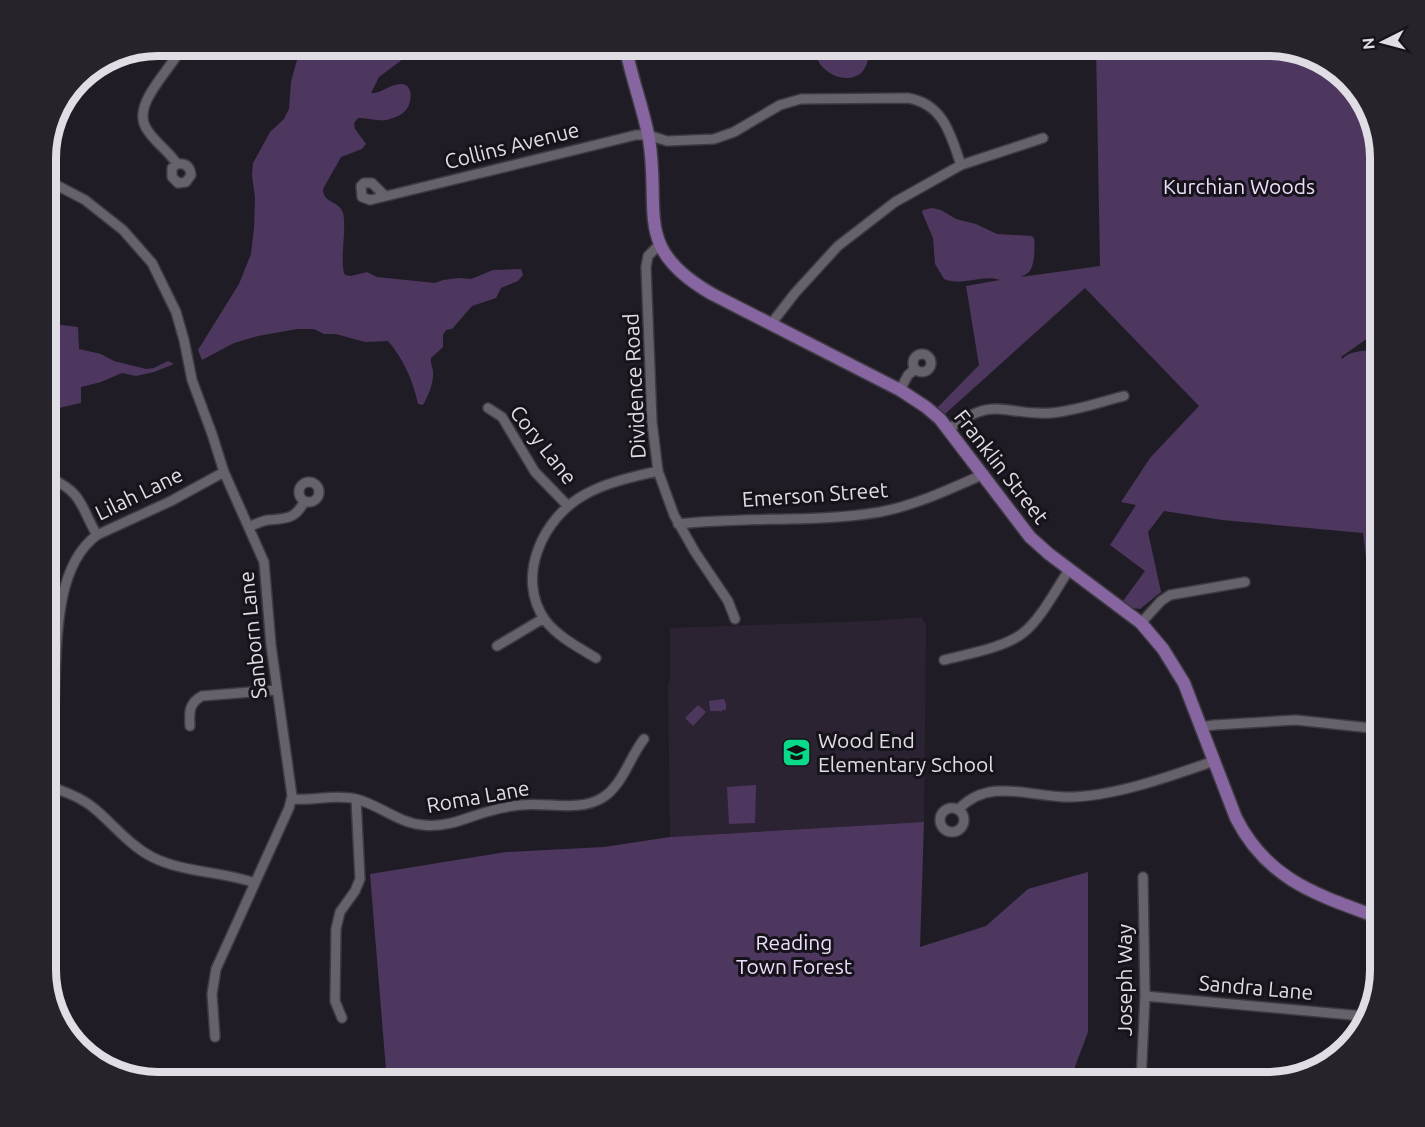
<svg xmlns="http://www.w3.org/2000/svg" width="1425" height="1127" font-family="Ubuntu,sans-serif">
  <style>
    .built { fill: #2b2331 }
    .green { fill: #4d375f }
    .lines { fill: none; stroke-linecap: round; stroke-linejoin: round }
    .minor-casing { stroke: #3d3a41; stroke-width: 12 }
    .major-casing { stroke: #3d3a41; stroke-width: 15 }
    .minor { stroke: #67616c; stroke-width: 9 }
    .major { stroke: #8665a0; stroke-width: 12 }
    .labels { text-anchor: middle; stroke-width: 6; stroke-linejoin: round; paint-order: stroke }
    .street-label { font-size: 21px; fill: #e0dde4; stroke: #17131b }
    .park-label { font-size: 21px; fill: #ecddfb; stroke: #17131b }
    .poi-label { font-size: 21px; fill: #e0dde4; stroke: #17131b; text-anchor: start }
    .rim { fill: none; stroke: #e0dde4; stroke-width: 8 }
  </style>
  <rect width="100%" height="100%" fill="#201c25"/>
  <!-- built -->
  <path class="built" d="M 922,617 L 926,626 L 924,822 L 670,837 L 668,685 L 670,680 L 670,628 L 872,621 Z"/>
  <!-- green -->
  <path class="green" d="M 301,45 L 405,45 L 403,59 L 379,77 L 371,93 C 381,94 390,84 401,84 C 414,84 412,103 406,110 C 402,115 396,117 390,119 C 379,123 369,117 358,118 L 354,123 L 355,129 L 366,144 L 362,149 L 341,157 L 323,189 C 323,204 339,200 343,213 C 347,228 339,265 345,275 L 351,276 L 367,272 L 377,277 L 435,283 L 443,280 L 459,278 L 471,279 L 493,270 L 521,269 L 523,275 L 518,281 L 501,288 L 496,298 L 472,306 L 452,329 L 446,330 L 443,335 L 443,347 L 431,358 C 430,364 433,367 433,372 C 434,383 428,396 423,405 L 418,404 C 414,383 403,358 388,341 L 365,342 L 336,334 L 324,334 L 314,329 L 297,329 L 258,336 L 234,343 L 202,360 L 198,350 L 239,284 L 251,254 L 254,228 L 255,198 L 252,175 L 253,163 L 270,132 L 284,119 L 289,109 L 291,82 Z
    M 818,45 L 872,45 C 869,53 868,66 862,72 C 845,89 808,67 818,45 Z
    M 944,45 L 1078,45 L 1010,48 Z
    M 1096,45 L 1268,45 L 1342,73 L 1369,108 L 1380,157 L 1380,337 L 1365,340 L 1341,357 L 1342,359 C 1351,350 1368,350 1380,351 L 1380,443 L 1371,445 L 1380,446 L 1380,677 L 1363,533 L 1222,520 L 1164,511 L 1148,532 L 1161,592 L 1140,609 L 1133,608 L 1123,601 L 1145,571 L 1110,545 L 1136,505 L 1121,502 L 1150,458 L 1199,406 L 1085,288 L 945,414 L 937,408 L 979,365 L 966,286 L 1000,280 C 981,274 962,287 944,279 L 935,264 L 933,238 L 922,212 L 923,210 L 932,208 L 941,210 L 956,219 L 976,224 L 997,234 L 1032,236 L 1034,238 C 1035,246 1035,265 1029,272 C 1027,274 1024,275 1021,277 L 1100,266 Z
    M 45,323 L 78,327 L 79,349 L 101,354 L 114,361 L 146,369 L 154,368 L 168,361 L 174,364 L 154,372 L 136,376 L 122,373 L 101,382 L 81,387 L 81,403 L 45,411 Z
    M 724,699 L 726,704 L 726,710 L 722,710 L 722,712 L 720,711 L 710,711 L 709,701 Z
    M 698,705 L 706,712 L 693,726 L 685,718 Z
    M 756,785 L 755,823 L 729,824 L 727,787 Z
    M 924,822 L 920,947 L 986,926 L 1028,889 L 1088,872 L 1088,1032 L 1073,1072 L 1062,1082 L 387,1082 L 370,874 L 506,852 L 604,847 L 670,837 Z"/>
  <g class="lines">
    <defs>
      <path id="minor" d="M 534,45 C 540,53 548,53 553,45
        M 177,164 L 172,168 L 172,177 L 178,183 L 186,182 L 191,175 C 190,167 186,163 177,164 C 169,151 154,142 146,128 C 131,103 173,68 183,45
        M 45,179 L 85,200 L 123,230 L 152,263 L 176,312 L 184,340 L 192,380 L 212,434 L 224,472 L 264,562 L 271,645 L 292,796 L 289,808 L 216,969 L 212,994 L 215,1037
        M 385,196 L 372,183 L 364,183 L 361,186 L 362,197 L 370,200 L 636,135 L 648,135 L 667,141 L 714,139 L 734,132 L 780,105 L 801,99 L 908,98 C 944,104 951,136 961,165
        M 660,244 L 648,256 L 646,267 L 652,422 L 658,471 L 674,515 L 695,552 L 728,601 L 735,619
        M 771,324 L 795,293 L 838,246 L 895,202 L 961,165 L 1043,138
        M913 363a9 9 0 1 1 18 0a9 9 0 1 1-18 0Z
        M 900,390 L 908,375 L 915,369
        M 488,408 L 502,417 L 535,472 L 568,506
        M 949,429 C 996,394 1003,416 1051,413 C 1076,411 1100,402 1124,396
        M 52,479 C 83,493 81,508 97,535
        M299 492a10 10 0 1 1 20 0a10 10 0 1 1-20 0Z
        M 678,524 C 745,516 814,523 880,512 C 916,505 950,489 984,474
        M 249,527 C 255,524 261,521 268,520 C 284,519 297,519 304,501
        M 1141,623 L 1161,601 L 1170,595 L 1245,582
        M 497,646 L 544,618
        M 596,658 C 578,647 558,637 545,620 C 515,577 543,518 584,495 C 607,482 633,477 658,471
        M 944,660 C 967,654 1004,648 1023,633 C 1041,619 1056,589 1069,570
        M 190,726 C 189,712 189,703 202,696 L 276,690
        M 1201,727 L 1214,725 L 1296,720 L 1380,729
        M 45,767 C 66,703 38,578 97,535 L 171,501 L 224,472
        M 45,785 C 63,791 81,797 95,809 C 114,825 129,845 152,857 C 184,873 221,871 255,883
        M 292,799 C 313,801 335,794 356,799 C 380,805 398,823 423,825 C 448,828 467,817 490,811 C 500,808 511,806 521,805 C 547,802 579,812 602,798 C 623,785 629,758 644,739
        M940 820a12 12 0 1 1 24 0a12 12 0 1 1-24 0Z
        M 959,809 C 989,777 1030,797 1067,797 C 1113,797 1171,776 1214,761
        M 45,973 L 70,1037
        M 1145,996 L 1363,1016
        M 342,1018 L 335,1001 L 336,929 L 340,912 L 355,891 L 360,879 L 356,799
        M 1141,1082 L 1145,996 L 1143,877"/>
      <path id="major" d="M 625,45 C 631,77 643,107 649,139 C 661,213 632,248 712,294 L 900,390 L 926,407 L 940,419 L 1030,537 L 1049,554 L 1141,623 L 1163,649 L 1184,683 L 1236,818 C 1268,881 1318,895 1380,918"/>
    </defs>
    <!-- minor casing -->
    <use href="#minor" class="minor-casing"/>
    <!-- major casing -->
    <use href="#major" class="major-casing"/>
    <!-- minor -->
    <use href="#minor" class="minor"/>
    <!-- major -->
    <use href="#major" class="major"/>
  </g>
  <!-- icons -->
  <defs>
    <symbol id="school-square" viewBox="-11 -11 22 22"><rect x="-9" y="-9" width="18" height="18" rx="4" fill="#09d98b" stroke="#17131b"/><path d="M0-5L7-2L0 1L-7-2ZM-4 1L0 2.5L4 1V4Q0 6-4 4Z" fill="#111"/></symbol>
  </defs>
  <g fill-rule="evenodd">
    <use href="#school-square" x="780" y="736" width="33" height="33"/>
  </g>
  <g class="labels">
    <!-- street labels -->
    <g class="street-label">
      <text transform="translate(512 146) rotate(-14)" y="7">Collins Avenue</text>
      <text transform="translate(635 386) rotate(-93)" y="7">Dividence Road</text>
      <text transform="translate(543 445) rotate(52)" y="7">Cory Lane</text>
      <text transform="translate(1001 467) rotate(52)" y="7">Franklin Street</text>
      <text transform="translate(139 494) rotate(-26)" y="7">Lilah Lane</text>
      <text transform="translate(815 495) rotate(-4)" y="7">Emerson Street</text>
      <text transform="translate(253 635) rotate(-96)" y="7">Sanborn Lane</text>
      <text transform="translate(478 797) rotate(-10)" y="7">Roma Lane</text>
      <text transform="translate(1125 980) rotate(-90)" y="7">Joseph Way</text>
      <text transform="translate(1256 988) rotate(5)" y="7">Sandra Lane</text>
    </g>
    <!-- park labels -->
    <g class="park-label">
      <text x="1239" y="194">Kurchian Woods</text>
      <text x="794" y="950">Reading<tspan x="794" dy="24">Town Forest</tspan></text>
    </g>
    <!-- poi labels -->
    <g class="poi-label">
      <text x="818" y="748">Wood End<tspan x="818" dy="24">Elementary School</tspan></text>
    </g>
  </g>
  <!-- crop -->
  <path d="M0 0H1425V1127H0ZM158 56H1268A102 102 0 0 1 1370 158V970A102 102 0 0 1 1268 1072H158A102 102 0 0 1 56 970V158A102 102 0 0 1 158 56Z" fill="#27232b" fill-rule="evenodd"/>
  <path class="rim" d="M158 56H1268A102 102 0 0 1 1370 158V970A102 102 0 0 1 1268 1072H158A102 102 0 0 1 56 970V158A102 102 0 0 1 158 56Z"/>
  <!-- north arrow -->
  <g transform="translate(1383 42) rotate(264)" stroke="#17131b" stroke-width="4.5" paint-order="stroke">
  <path d="M0-4.5L10 22L0 15L-10 22Z" fill="#e0dde4"/>
  <text y="-9" font-size="16" font-weight="bold" text-anchor="middle" fill="#e0dde4">N</text>
  </g>
</svg>
